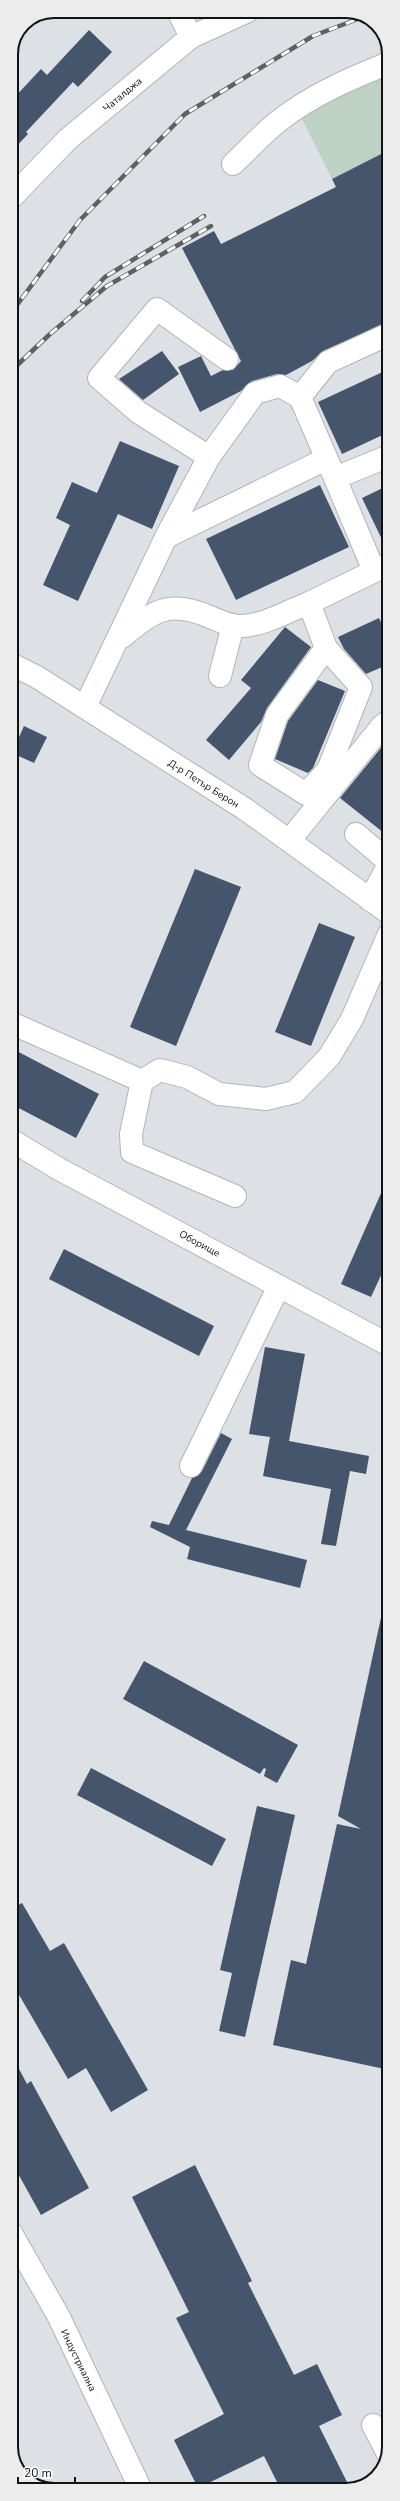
<svg xmlns="http://www.w3.org/2000/svg" width="400" height="2501" font-family="'Nunito Sans',sans-serif">
  <style>
    .green { fill: #bdd2c5 }
    .building { fill: #45556b }
    .lines { fill: none; stroke-linecap: round; stroke-linejoin: round }
    .minor-casing { stroke: #b2b5b8; stroke-width: 24 }
    .minor { stroke: #fff; stroke-width: 22 }
    .rail-casing { stroke: #5e6063; stroke-width: 4.5 }
    .rail { stroke: #fff; stroke-width: 3; stroke-dasharray: 9; stroke-linecap: butt }
    .labels { text-anchor: middle; stroke-width: 4; stroke-linejoin: round; paint-order: stroke }
    .street-label { font-size: 10px; fill: #111214; stroke: #fff }
    .rim { fill: none; stroke: #111214; stroke-width: 2 }
  </style>
  <rect width="100%" height="100%" fill="#dde0e4"/>
  <!-- green -->
  <path class="green" d="M 389,71 L 389,150 L 332,179 L 300,115 Z"/>
  <!-- building -->
  <path class="building" d="M 89,30 L 112,52 L 78,87 L 73,82 L 26,132 L 28,134 L 11,152 L 11,101 L 41,69 L 47,75 Z
    M 389,150 L 389,322 L 323,351 L 312,361 L 286,375 L 277,374 L 252,381 L 241,391 L 200,412 L 178,367 L 201,356 L 211,376 L 223,370 L 233,370 L 241,361 L 182,248 L 214,231 L 221,244 L 336,187 L 332,179 Z
    M 162,351 L 179,374 L 143,400 L 119,379 Z
    M 389,369 L 389,432 L 342,454 L 318,402 Z
    M 120,441 L 179,466 L 152,529 L 118,514 L 78,601 L 43,585 L 70,525 L 56,518 L 72,482 L 97,493 Z
    M 320,485 L 349,547 L 236,600 L 206,539 Z
    M 389,485 L 389,552 L 388,552 L 362,498 Z
    M 379,618 L 389,640 L 389,664 L 366,674 L 344,649 L 338,637 Z
    M 285,627 L 311,647 L 267,708 L 261,722 L 229,760 L 206,740 L 251,688 L 241,680 Z
    M 318,680 L 345,691 L 313,768 L 308,773 L 275,759 L 288,721 Z
    M 24,726 L 47,737 L 34,763 L 12,753 Z
    M 389,738 L 389,837 L 340,798 Z
    M 195,869 L 241,887 L 176,1046 L 130,1027 Z
    M 319,923 L 355,937 L 311,1046 L 275,1032 Z
    M 11,1048 L 99,1094 L 76,1138 L 11,1104 Z
    M 389,1175 L 389,1258 L 371,1297 L 341,1284 Z
    M 64,1249 L 214,1326 L 199,1356 L 49,1279 Z
    M 265,1347 L 305,1354 L 289,1441 L 369,1456 L 366,1474 L 350,1471 L 336,1546 L 321,1544 L 331,1489 L 263,1476 L 270,1437 L 249,1434 Z
    M 221,1433 L 232,1439 L 186,1530 L 307,1560 L 300,1588 L 187,1559 L 190,1547 L 150,1527 L 152,1521 L 169,1525 L 192,1478 L 202,1471 Z
    M 382,1613 L 389,1614 L 389,2070 L 273,2045 L 291,1960 L 306,1964 L 337,1824 L 361,1829 L 338,1816 Z
    M 144,1661 L 298,1745 L 277,1783 L 264,1776 L 266,1769 L 264,1768 L 260,1774 L 123,1699 Z
    M 91,1768 L 226,1839 L 212,1866 L 77,1795 Z
    M 257,1806 L 295,1815 L 245,2037 L 219,2031 L 232,1973 L 220,1970 Z
    M 22,1903 L 50,1951 L 64,1943 L 148,2090 L 111,2112 L 86,2068 L 68,2079 L 11,1981 L 11,1909 Z
    M 11,2054 L 27,2084 L 31,2081 L 89,2188 L 41,2215 L 11,2161 Z
    M 195,2165 L 252,2281 L 248,2283 L 294,2375 L 317,2364 L 342,2415 L 319,2426 L 351,2490 L 281,2490 L 264,2456 L 198,2488 L 174,2440 L 224,2414 L 176,2318 L 189,2312 L 132,2197 Z"/>
  <g class="lines">
    <defs>
      <path id="minor" d="M 178,11 L 191,37
        M 233,164 C 248,150 263,133 280,120 C 312,95 351,78 389,63
        M 11,198 L 68,139 L 191,37 L 248,11
        M 389,334 L 328,362 L 300,397 L 335,478 L 389,456
        M 209,457 L 138,412 L 99,378 L 157,309 L 227,359
        M 335,478 L 374,571
        M 166,537 L 326,459
        M 122,637 C 154,611 168,599 210,617 C 220,621 231,627 242,626 C 265,625 288,611 309,603
        M 326,648 L 277,715 L 260,765 L 306,794 L 328,770 L 361,687 L 326,648 L 309,603 L 389,564
        M 11,664 L 37,677 L 245,809 L 389,913
        M 220,676 L 233,625
        M 85,707 L 166,537 L 209,457 L 255,393 L 280,386 L 300,397
        M 356,834 L 389,862
        M 289,841 L 382,726 L 389,721
        M 370,900 L 389,864
        M 11,1023 L 142,1081
        M 11,1140 L 59,1169 L 389,1345
        M 235,1196 L 132,1152 L 131,1134 L 142,1081 L 160,1070 L 187,1077 L 219,1094 L 266,1099 L 295,1092 L 329,1057 L 352,1019 L 389,934
        M 191,1466 L 279,1286
        M 11,2233 L 59,2317 L 141,2490
        M 373,2425 L 387,2452"/>
    </defs>
    <!-- minor casing -->
    <use href="#minor" class="minor-casing"/>
    <!-- minor -->
    <use href="#minor" class="minor"/>
    <defs>
      <path id="rail" d="M 82,301 L 105,277 L 204,216
        M 11,313 L 80,220 L 185,114 L 313,36 L 363,17
        M 11,371 L 50,334 L 107,286 L 211,226"/>
    </defs>
    <!-- rail casing -->
    <use href="#rail" class="rail-casing"/>
    <!-- rail -->
    <use href="#rail" class="rail"/>
  </g>
  <g class="labels">
    <!-- street labels -->
    <g class="street-label">
      <text transform="translate(122 94) rotate(-40)" y="4">Чаталджа</text>
      <text transform="translate(204 783) rotate(32)" y="4">Д-р Петър Берон</text>
      <text transform="translate(200 1243) rotate(28)" y="4">Оборище</text>
      <text transform="translate(79 2360) rotate(64)" y="4">Индустриална</text>
    </g>
  </g>
  <!-- crop -->
  <path d="M0 0H400V2501H0ZM54 18H346A36 36 0 0 1 382 54V2447A36 36 0 0 1 346 2483H54A36 36 0 0 1 18 2447V54A36 36 0 0 1 54 18Z" fill="#ececec" fill-rule="evenodd"/>
  <path class="rim" d="M54 18H346A36 36 0 0 1 382 54V2447A36 36 0 0 1 346 2483H54A36 36 0 0 1 18 2447V54A36 36 0 0 1 54 18Z"/>
  <!-- scale -->
  <path d="M18 2477v6h57v-6" fill="none" stroke="#111214" stroke-width="2"/>
  <text x="24" y="2477" font-size="12" fill="#111214" stroke="#ffffff" stroke-width="3" paint-order="stroke">20 m</text>
</svg>
